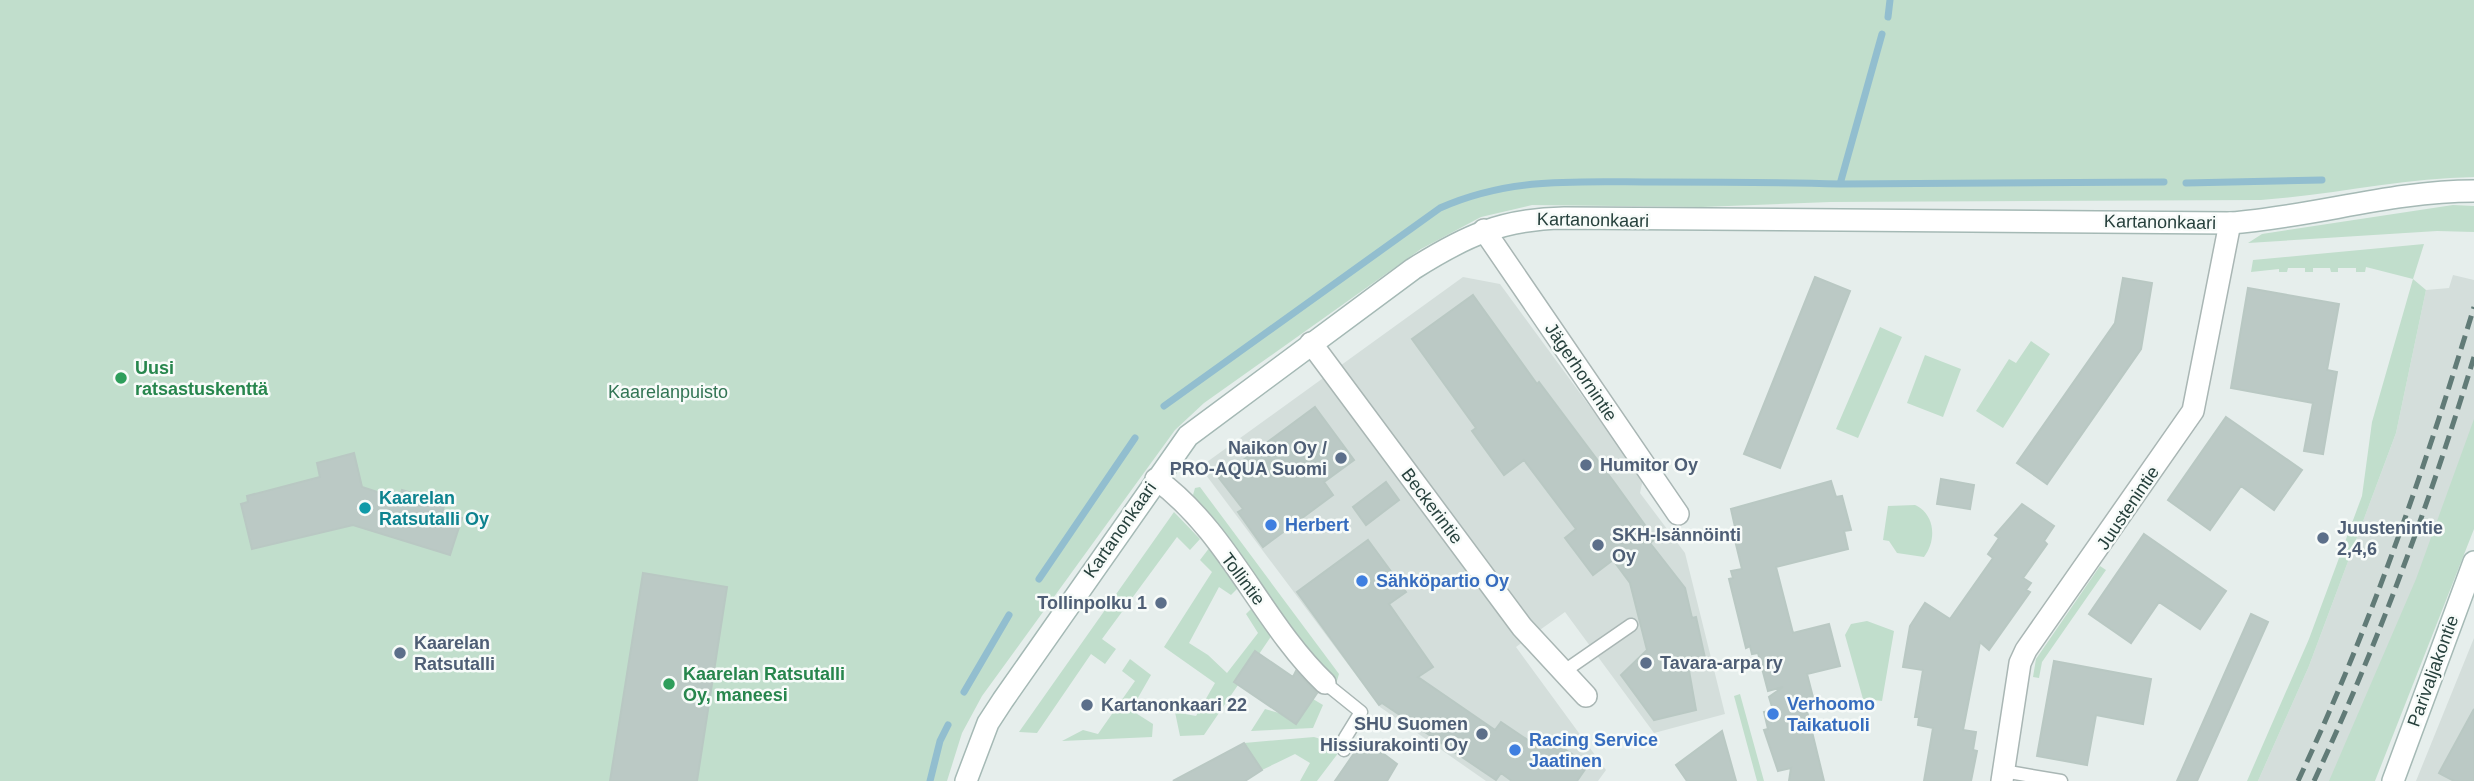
<svg xmlns="http://www.w3.org/2000/svg" width="2474" height="781" font-family="Helvetica,sans-serif">
  <style>
    .built { fill: #d4dedb }
    .green { fill: #c1decc }
    .lines { fill: none; stroke-linecap: round; stroke-linejoin: round }
    .stream { stroke: #92becf; stroke-width: 7 }
    .building { fill: #bbc9c5; stroke: #b9c8c3; stroke-width: 2 }
    .lane-casing { stroke: #a9b6b4; stroke-width: 15 }
    .street-casing { stroke: #a9b6b4; stroke-width: 24 }
    .secondary-casing { stroke: #a5b9b5; stroke-width: 24 }
    .lane { stroke: #fff; stroke-width: 12 }
    .street { stroke: #fff; stroke-width: 21 }
    .secondary { stroke: #fff; stroke-width: 21 }
    .rail { stroke: #617b77; stroke-width: 5; stroke-dasharray: 14 7; stroke-linecap: butt }
    .leisure-dot { fill: #2e9e5b; stroke: #f7fbf9; stroke-width: 2.5 }
    .service-dot { fill: #5c6f8a; stroke: #f7fbf9; stroke-width: 2.5 }
    .culture-dot { fill: #0f9aa8; stroke: #f7fbf9; stroke-width: 2.5 }
    .shop-dot { fill: #3f7fe0; stroke: #f7fbf9; stroke-width: 2.5 }
    .labels { text-anchor: middle; stroke-width: 5; stroke-linejoin: round; paint-order: stroke }
    .street-label { font-size: 18px; fill: #26403c; stroke: #f7fbf9 }
    .leisure-label { font-size: 18px; font-weight: bold; fill: #27864d; stroke: #f7fbf9; text-anchor: start }
    .park-label { font-size: 18px; fill: #327554; stroke: #f7fbf9 }
    .service-label { font-size: 18px; font-weight: bold; fill: #4e5e75; stroke: #f7fbf9; text-anchor: start }
    .culture-label { font-size: 18px; font-weight: bold; fill: #0d838f; stroke: #f7fbf9; text-anchor: start }
    .shop-label { font-size: 18px; font-weight: bold; fill: #366cbe; stroke: #f7fbf9; text-anchor: start }
  </style>
  <rect width="100%" height="100%" fill="#e6eeec"/>
  <!-- built -->
  <path class="built" d="M 2453,275 L 2474,280 L 2474,490 L 2360,781 L 2258,781 L 2309,666 L 2396,433 L 2426,290 L 2449,288 Z
    M 1463,277 L 1500,284 L 1643,479 L 1640,493 L 1685,553 L 1725,714 L 1654,733 L 1565,612 L 1516,647 L 1606,770 L 1598,781 L 1486,781 L 1380,707 L 1200,467 Z
    M 2474,638 L 2474,781 L 2416,781 Z"/>
  <!-- green -->
  <path class="green" d="M 0,0 L 2474,0 L 2474,177 C 2402,178 2333,195 2261,200 L 1830,202 L 1702,207 L 1532,205 L 1481,217 L 1421,249 L 1204,403 L 1175,430 L 982,696 L 962,733 L 947,781 L 0,781 Z
    M 2453,205 L 2474,206 L 2474,232 L 2437,231 L 2248,243 L 2262,234 Z
    M 2424,244 L 2413,279 L 2426,290 L 2396,433 L 2309,666 L 2258,781 L 2247,781 L 2309,639 L 2362,496 L 2372,422 L 2413,279 L 2366,267 L 2365,272 L 2356,272 L 2356,268 L 2338,268 L 2338,272 L 2331,272 L 2330,268 L 2313,268 L 2313,272 L 2305,272 L 2305,268 L 2288,268 L 2287,272 L 2279,272 L 2279,269 L 2251,272 L 2253,260 Z
    M 1880,327 L 1902,337 L 1858,438 L 1836,429 Z
    M 2031,341 L 2050,354 L 2003,428 L 1976,411 L 2009,359 L 2016,363 Z
    M 1925,355 L 1961,369 L 1943,417 L 1907,403 Z
    M 2474,419 L 2474,529 L 2375,781 L 2329,781 L 2416,579 Z
    M 1200,487 L 1339,674 L 1336,684 L 1327,679 L 1193,495 L 1195,488 Z
    M 1915,505 C 1935,514 1937,540 1924,557 L 1897,553 L 1889,541 L 1883,540 L 1888,506 Z
    M 1174,512 L 1200,539 L 1190,550 L 1177,537 L 1102,639 L 1116,649 L 1105,664 L 1091,654 L 1037,733 L 1019,732 Z
    M 1210,547 L 1239,587 L 1231,595 L 1219,587 L 1189,643 L 1208,655 L 1227,673 L 1258,633 L 1246,614 L 1254,606 L 1274,632 L 1204,735 L 1180,736 L 1175,712 L 1196,716 L 1215,683 L 1164,647 L 1212,572 L 1200,560 Z
    M 2100,566 L 2106,570 L 2042,662 L 2039,678 L 2033,677 L 2036,659 Z
    M 1867,621 L 1894,631 L 1882,701 L 1863,699 L 1845,635 L 1851,624 Z
    M 1130,659 L 1151,675 L 1131,710 L 1153,724 L 1152,737 L 1062,741 L 1083,730 L 1098,734 L 1135,681 L 1122,671 Z
    M 1740,694 L 1764,781 L 1757,781 L 1734,696 Z
    M 1313,699 L 1323,705 L 1313,728 L 1251,731 L 1265,709 L 1279,713 L 1296,724 Z
    M 1314,737 L 1337,744 L 1339,752 L 1317,781 L 1300,781 L 1310,763 L 1295,754 L 1262,770 L 1244,743 Z"/>
  <g class="lines">
    <!-- stream -->
    <path class="stream" d="M 1888,17 L 1890,0
      M 2186,183 L 2322,180
      M 1840,184 L 2164,182
      M 1164,406 L 1440,208 C 1511,176 1581,182 1657,182 C 1718,182 1779,182 1840,184 L 1882,34
      M 1039,579 L 1135,438
      M 964,692 L 1009,615
      M 930,781 L 940,741 L 948,725"/>
  </g>
  <!-- building -->
  <path class="building" d="M 1815,277 L 1850,291 L 1780,468 L 1744,454 Z
    M 2123,278 L 2152,283 L 2141,349 L 2047,484 L 2017,463 L 2115,323 Z
    M 2248,288 L 2339,304 L 2327,370 L 2337,372 L 2323,454 L 2304,451 L 2313,403 L 2231,388 Z
    M 1473,295 L 1537,384 L 1539,382 L 1614,482 L 1655,539 L 1650,543 L 1685,588 L 1692,618 L 1696,617 L 1705,658 L 1688,665 L 1696,710 L 1654,720 L 1621,675 L 1647,650 L 1630,583 L 1613,560 L 1593,575 L 1565,538 L 1576,529 L 1524,460 L 1504,475 L 1472,431 L 1476,428 L 1412,339 Z
    M 1315,407 L 1354,460 L 1324,482 L 1333,495 L 1263,547 L 1238,512 L 1243,509 L 1219,478 Z
    M 2226,417 L 2302,470 L 2274,510 L 2241,486 L 2210,530 L 2168,500 Z
    M 354,453 L 362,487 L 399,499 L 402,490 L 445,503 L 442,513 L 462,518 L 450,555 L 353,525 L 252,549 L 241,504 L 248,502 L 247,496 L 320,477 L 317,463 Z
    M 1941,479 L 1974,485 L 1970,509 L 1937,504 Z
    M 1831,481 L 1836,497 L 1842,496 L 1851,530 L 1844,531 L 1848,549 L 1776,567 L 1793,633 L 1829,624 L 1840,666 L 1807,674 L 1814,701 L 1805,703 L 1824,781 L 1789,781 L 1791,768 L 1778,771 L 1764,730 L 1768,729 L 1764,712 L 1773,710 L 1769,697 L 1783,687 L 1768,691 L 1758,653 L 1752,654 L 1750,646 L 1746,648 L 1729,579 L 1733,578 L 1731,571 L 1742,569 L 1732,528 L 1735,527 L 1731,509 Z
    M 1386,482 L 1399,500 L 1366,525 L 1353,507 Z
    M 2022,504 L 2054,526 L 2044,541 L 2047,544 L 2023,578 L 2031,583 L 2026,590 L 2030,592 L 1989,650 L 1980,642 L 1963,730 L 1976,732 L 1973,750 L 1977,751 L 1971,781 L 1924,781 L 1933,728 L 1918,725 L 1919,717 L 1915,717 L 1923,670 L 1903,667 L 1910,626 L 1925,603 L 1950,619 L 1993,558 L 1988,554 L 1999,538 L 1995,535 Z
    M 2144,534 L 2226,591 L 2200,629 L 2159,602 L 2131,643 L 2089,614 Z
    M 1368,540 L 1406,592 L 1389,604 L 1433,667 L 1418,677 L 1495,730 L 1501,722 L 1538,747 L 1545,736 L 1588,765 L 1577,781 L 1512,781 L 1501,773 L 1496,780 L 1382,703 L 1379,705 L 1297,592 Z
    M 643,573 L 727,587 L 697,781 L 610,781 Z
    M 2251,614 L 2268,622 L 2218,734 L 2197,781 L 2177,781 Z
    M 1255,651 L 1293,677 L 1296,671 L 1317,693 L 1296,724 L 1234,682 Z
    M 2054,661 L 2151,679 L 2143,724 L 2096,715 L 2087,765 L 2037,756 Z
    M 2474,709 L 2474,781 L 2454,781 L 2439,773 Z
    M 1722,731 L 1736,781 L 1687,781 L 1676,765 Z
    M 1364,739 L 1397,764 L 1387,781 L 1335,781 Z
    M 1244,743 L 1262,770 L 1245,781 L 1173,781 Z"/>
  <g class="lines">
    <defs>
      <path id="lane" d="M 1563,672 L 1631,625
        M 1325,683 L 1361,712 L 1345,738 L 1344,750
        M 2003,771 L 2061,781"/>
      <path id="street" d="M 1484,230 L 1678,514
        M 1311,343 L 1522,627 L 1586,696
        M 1156,479 C 1228,531 1262,623 1325,683
        M 2002,781 L 2020,663 L 2026,650 L 2193,411 L 2230,223"/>
      <path id="secondary" d="M 966,781 L 988,723 L 1003,700 L 1188,436 L 1413,269 C 1465,236 1502,219 1564,218 L 2230,223 C 2312,217 2392,191 2474,191
        M 2393,781 L 2474,562"/>
    </defs>
    <!-- lane casing -->
    <use href="#lane" class="lane-casing"/>
    <!-- street casing -->
    <use href="#street" class="street-casing"/>
    <!-- secondary casing -->
    <use href="#secondary" class="secondary-casing"/>
    <!-- lane -->
    <use href="#lane" class="lane"/>
    <!-- street -->
    <use href="#street" class="street"/>
    <!-- secondary -->
    <use href="#secondary" class="secondary"/>
    <!-- rail -->
    <path class="rail" d="M 2298,781 C 2370,628 2425,468 2474,307
      M 2314,781 C 2378,644 2430,502 2474,357"/>
  </g>
  <!-- markers -->
  <g class="leisure-dot">
    <circle cx="121" cy="378" r="7"/>
    <circle cx="669" cy="684" r="7"/>
  </g>
  <g class="service-dot">
    <circle cx="1341" cy="458" r="7"/>
    <circle cx="1586" cy="465" r="7"/>
    <circle cx="2323" cy="538" r="7"/>
    <circle cx="1598" cy="545" r="7"/>
    <circle cx="1161" cy="603" r="7"/>
    <circle cx="400" cy="653" r="7"/>
    <circle cx="1646" cy="663" r="7"/>
    <circle cx="1087" cy="705" r="7"/>
    <circle cx="1482" cy="734" r="7"/>
  </g>
  <circle class="culture-dot" cx="365" cy="508" r="7"/>
  <g class="shop-dot">
    <circle cx="1271" cy="525" r="7"/>
    <circle cx="1362" cy="581" r="7"/>
    <circle cx="1773" cy="714" r="7"/>
    <circle cx="1515" cy="750" r="7"/>
  </g>
  <g class="labels">
    <!-- street labels -->
    <g class="street-label">
      <text transform="translate(1593 220) rotate(1)" y="6">Kartanonkaari</text>
      <text transform="translate(2160 222) rotate(1)" y="6">Kartanonkaari</text>
      <text transform="translate(1581 372) rotate(56)" y="6">Jägerhornintie</text>
      <text transform="translate(1432 506) rotate(53)" y="6">Beckerintie</text>
      <text transform="translate(2128 508) rotate(-56)" y="6">Juustenintie</text>
      <text transform="translate(1120 530) rotate(-55)" y="6">Kartanonkaari</text>
      <text transform="translate(1243 579) rotate(53)" y="6">Tollintie</text>
      <text transform="translate(2433 671) rotate(-70)" y="6">Parivaljakontie</text>
    </g>
    <!-- leisure labels -->
    <g class="leisure-label">
      <text x="135" y="374">Uusi<tspan x="135" dy="21">ratsastuskenttä</tspan></text>
      <text x="683" y="680">Kaarelan Ratsutalli<tspan x="683" dy="21">Oy, maneesi</tspan></text>
    </g>
    <!-- park labels -->
    <g class="park-label">
      <text x="668" y="398">Kaarelanpuisto</text>
    </g>
    <!-- service labels -->
    <g class="service-label">
      <text x="1327" y="454" text-anchor="end">Naikon Oy /<tspan x="1327" dy="21">PRO-AQUA Suomi</tspan></text>
      <text x="1600" y="471">Humitor Oy</text>
      <text x="2337" y="534">Juustenintie<tspan x="2337" dy="21">2,4,6</tspan></text>
      <text x="1612" y="541">SKH-Isännöinti<tspan x="1612" dy="21">Oy</tspan></text>
      <text x="1147" y="609" text-anchor="end">Tollinpolku 1</text>
      <text x="414" y="649">Kaarelan<tspan x="414" dy="21">Ratsutalli</tspan></text>
      <text x="1660" y="669">Tavara-arpa ry</text>
      <text x="1101" y="711">Kartanonkaari 22</text>
      <text x="1468" y="730" text-anchor="end">SHU Suomen<tspan x="1468" dy="21">Hissiurakointi Oy</tspan></text>
    </g>
    <!-- culture labels -->
    <g class="culture-label">
      <text x="379" y="504">Kaarelan<tspan x="379" dy="21">Ratsutalli Oy</tspan></text>
    </g>
    <!-- shop labels -->
    <g class="shop-label">
      <text x="1285" y="531">Herbert</text>
      <text x="1376" y="587">Sähköpartio Oy</text>
      <text x="1787" y="710">Verhoomo<tspan x="1787" dy="21">Taikatuoli</tspan></text>
      <text x="1529" y="746">Racing Service<tspan x="1529" dy="21">Jaatinen</tspan></text>
    </g>
  </g>
</svg>
